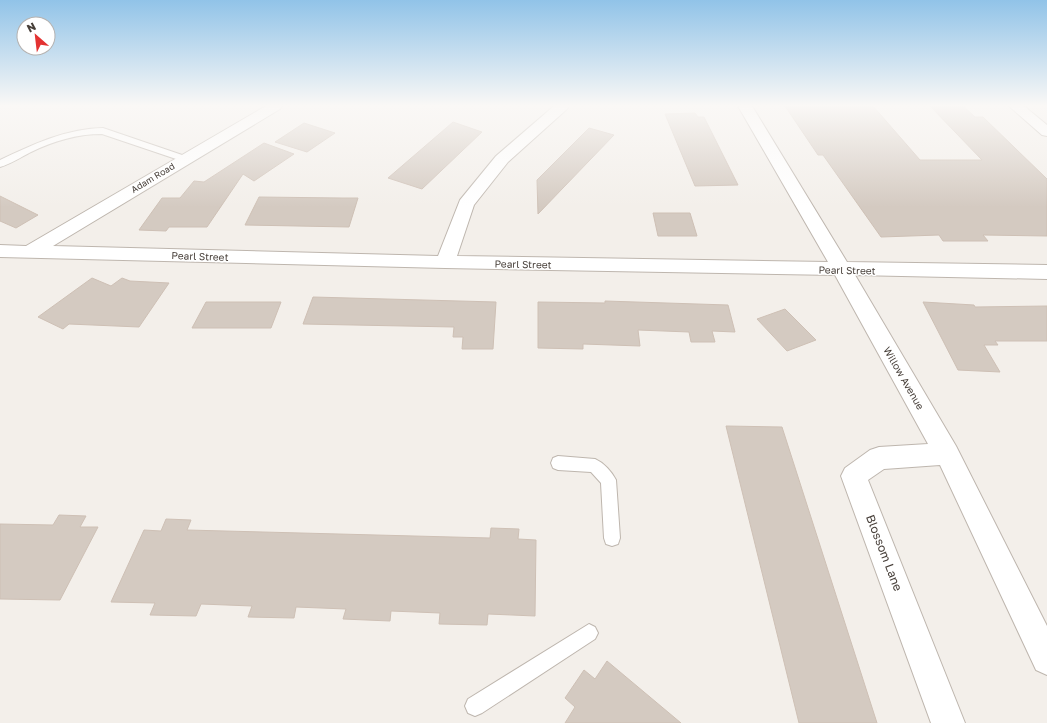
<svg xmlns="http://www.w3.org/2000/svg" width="1047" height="723" font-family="'Golos Text',sans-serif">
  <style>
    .building { fill: #d4cac1; stroke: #cec0b5 }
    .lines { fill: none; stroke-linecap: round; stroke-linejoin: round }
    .service-casing { stroke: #beb6ae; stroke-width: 2 }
    .minor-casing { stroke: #beb6ae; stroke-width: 2 }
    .service { fill: #fff; fill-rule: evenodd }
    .minor { fill: #fff; fill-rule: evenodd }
    .labels { text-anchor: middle; stroke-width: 3; stroke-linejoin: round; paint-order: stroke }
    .far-street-label { font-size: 9px; fill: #473f39; stroke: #fff }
    .street-label { font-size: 10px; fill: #473f39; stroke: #fff }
    .near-street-label { font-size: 12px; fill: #473f39; stroke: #fff }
  </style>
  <rect width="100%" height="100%" fill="#f3efea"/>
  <!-- building -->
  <path class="building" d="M 785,106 L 873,106 L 920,160 L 982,160 L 930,106 L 963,106 L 975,117 L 983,117 L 1047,179 L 1047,236 L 983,235 L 988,241 L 943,241 L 939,235 L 881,237 L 823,155 L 818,155 Z
    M 695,113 L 698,117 L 704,117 L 738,185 L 695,186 L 665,114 Z
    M 453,122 L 482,132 L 422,189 L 388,178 Z
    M 304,123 L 335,133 L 307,152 L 275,142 Z
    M 589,128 L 614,135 L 538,214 L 537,180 Z
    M 264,143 L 294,154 L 254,181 L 243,174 L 207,227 L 169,227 L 166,231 L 139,230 L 162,198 L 180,198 L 194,181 L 204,182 Z
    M 0,196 L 38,215 L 16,228 L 0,221 Z
    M 259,197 L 342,198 L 358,198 L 349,227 L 245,225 Z
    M 653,213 L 690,213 L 697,236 L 658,236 Z
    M 92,278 L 111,286 L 122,278 L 130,281 L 169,283 L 139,327 L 69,324 L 63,329 L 38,317 Z
    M 313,297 L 496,302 L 493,349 L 462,349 L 463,337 L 453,337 L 454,327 L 303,324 Z
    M 605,301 L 728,305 L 735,332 L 712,331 L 715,342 L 691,342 L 689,332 L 638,330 L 640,346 L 583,344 L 583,349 L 538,348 L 538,302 L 605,303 Z
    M 206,302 L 281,302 L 271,328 L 192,328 Z
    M 923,302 L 974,305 L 975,307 L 1047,306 L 1047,341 L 995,341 L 998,345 L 984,345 L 1000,372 L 958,370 Z
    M 785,309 L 816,340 L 787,351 L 757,319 Z
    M 726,426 L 782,427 L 877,723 L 799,723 Z
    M 59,515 L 86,516 L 80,527 L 98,527 L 60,600 L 0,599 L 0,524 L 53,525 Z
    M 166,519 L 191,520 L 187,530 L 490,538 L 491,528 L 519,529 L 518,539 L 536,540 L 535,616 L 488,614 L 487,625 L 439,624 L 440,613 L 391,611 L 390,621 L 343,619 L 346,609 L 296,607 L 294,618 L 248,617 L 252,606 L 201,604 L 196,616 L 150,615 L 155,603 L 111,602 L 144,530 L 161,531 Z
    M 607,661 L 681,723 L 565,723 L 575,707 L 565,698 L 584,670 L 595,679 Z"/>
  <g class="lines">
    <defs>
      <path id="service" d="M 103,128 L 188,157 L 190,159 L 188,161 L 182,161 L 102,134 C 76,134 54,141 31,152 C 21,157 11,164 0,167 L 0,160 C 34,144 65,129 103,128 Z
        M 558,456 L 595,459 C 604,463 612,472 616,480 L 620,538 L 618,544 L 612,546 L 606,544 L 604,538 L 601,483 L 591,472 L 558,470 L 553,468 L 551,463 L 553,458 Z
        M 589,624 L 595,627 L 598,633 L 595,639 L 482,713 L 475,716 L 468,713 L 465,706 L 468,699 Z"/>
      <path id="minor" d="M 266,106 L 282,106 L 280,109 L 53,246 L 438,256 L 460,200 L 496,156 L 554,106 L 569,106 L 567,109 L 508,162 L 474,205 L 457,256 L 828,262 L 738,106 L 752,106 L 847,262 L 1047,265 L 1047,279 L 855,275 L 956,446 L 1047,626 L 1047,675 L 1036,670 L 940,465 L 884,469 L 868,480 L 965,723 L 931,723 L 841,476 L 845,468 L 870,450 L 879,447 L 928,444 L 835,275 L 445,268 L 0,257 L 0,245 L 26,246 Z
        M 1009,106 L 1024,106 L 1047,125 L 1047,136 L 1042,135 Z"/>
    </defs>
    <!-- service casing -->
    <use href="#service" class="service-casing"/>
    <!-- minor casing -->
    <use href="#minor" class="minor-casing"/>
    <!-- service -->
    <use href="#service" class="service"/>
    <!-- minor -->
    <use href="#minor" class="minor"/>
  </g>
  <!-- sky -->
  <linearGradient id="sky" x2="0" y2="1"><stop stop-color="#91c3e8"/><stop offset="0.51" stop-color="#faf8f6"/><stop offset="1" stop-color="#faf8f6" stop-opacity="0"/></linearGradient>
  <rect width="1047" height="207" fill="url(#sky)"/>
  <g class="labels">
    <!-- far-street labels -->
    <g class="far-street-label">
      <text transform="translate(153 178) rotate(-31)" y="3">Adam Road</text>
    </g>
    <!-- street labels -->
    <g class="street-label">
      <text transform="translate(200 256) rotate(2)" y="4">Pearl Street</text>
      <text transform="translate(523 264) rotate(1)" y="4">Pearl Street</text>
      <text transform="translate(847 270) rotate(1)" y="4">Pearl Street</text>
      <text transform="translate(904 378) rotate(60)" y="4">Willow Avenue</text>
    </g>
    <!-- near-street labels -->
    <g class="near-street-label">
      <text transform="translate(884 553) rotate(69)" y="4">Blossom Lane</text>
    </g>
  </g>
  <!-- north arrow -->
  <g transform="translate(36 36) rotate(332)"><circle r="19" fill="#ffffff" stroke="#b5b2b0"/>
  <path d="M0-3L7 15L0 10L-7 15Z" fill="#e33232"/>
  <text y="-6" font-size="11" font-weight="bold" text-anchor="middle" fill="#473f39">N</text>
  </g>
</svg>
